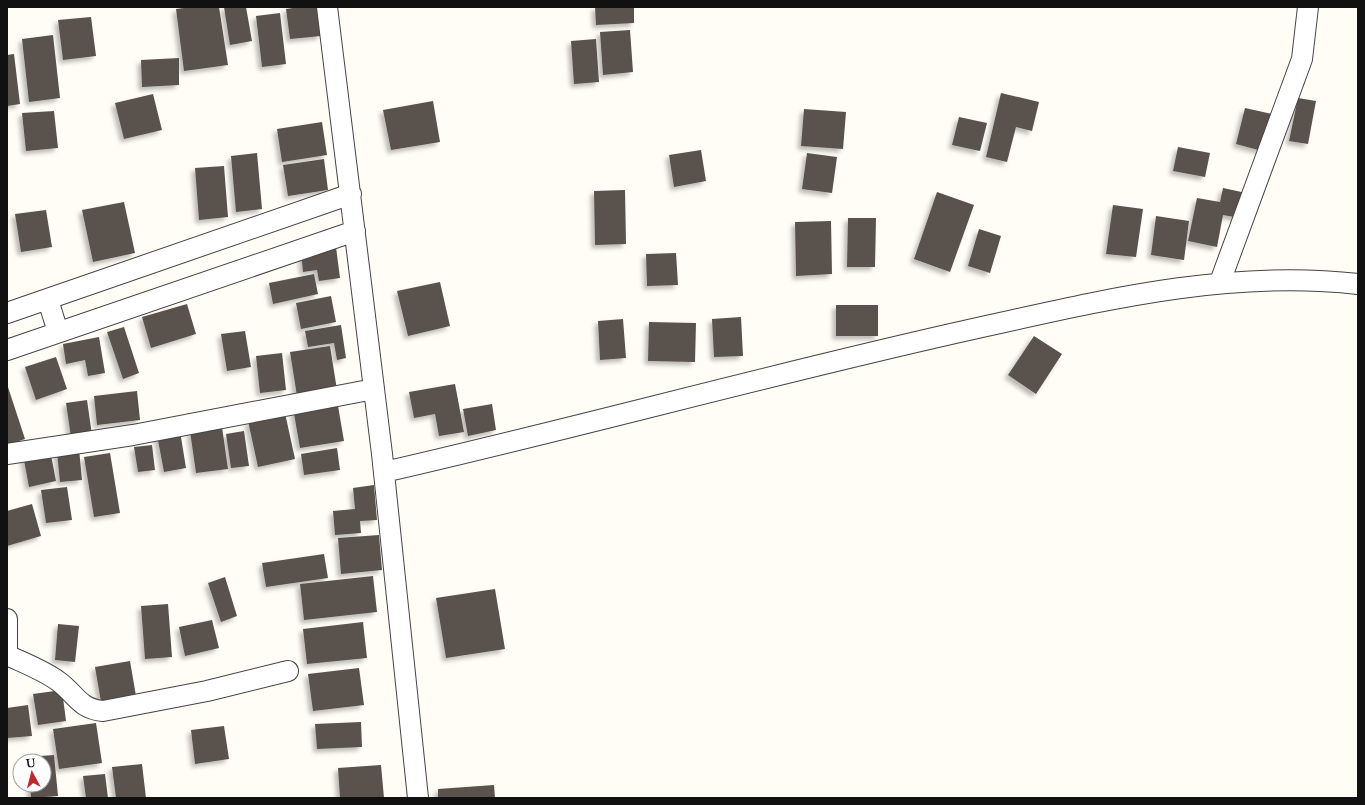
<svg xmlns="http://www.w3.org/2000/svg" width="1365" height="805" font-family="'Libre Baskerville',serif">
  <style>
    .building { fill: #5a524d; filter: url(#shadow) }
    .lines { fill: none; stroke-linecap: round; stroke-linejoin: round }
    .street-casing { stroke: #444; stroke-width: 22 }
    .street { stroke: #fff; stroke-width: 20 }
  </style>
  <defs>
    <filter id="shadow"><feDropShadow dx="-3.5" dy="3.5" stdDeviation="2" flood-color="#0004"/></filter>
  </defs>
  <rect width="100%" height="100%" fill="#fffdf5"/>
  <!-- building -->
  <path class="building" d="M 191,7 L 219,7 L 228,65 L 184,71 L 176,9 Z
    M 224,7 L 246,7 L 252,41 L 230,45 Z
    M 300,7 L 318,7 L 321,36 L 290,39 L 286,9 Z
    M 595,7 L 634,7 L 634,23 L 596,25 Z
    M 280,13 L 286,64 L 262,67 L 256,16 Z
    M 91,17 L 96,56 L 63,60 L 58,20 Z
    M 630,30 L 633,72 L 603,75 L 600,32 Z
    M 53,35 L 60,98 L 29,102 L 22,39 Z
    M 596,39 L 599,82 L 574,84 L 571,41 Z
    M 14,54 L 20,104 L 7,106 L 7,55 Z
    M 179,58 L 179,85 L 142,87 L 141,60 Z
    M 1001,93 L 1039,102 L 1032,131 L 1016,127 L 1007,162 L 986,157 Z
    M 153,94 L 162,130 L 124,139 L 115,103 Z
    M 1298,98 L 1316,101 L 1308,144 L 1289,141 Z
    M 433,101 L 440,142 L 391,150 L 383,110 Z
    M 1245,108 L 1272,114 L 1262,151 L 1236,144 Z
    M 804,109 L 846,112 L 843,149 L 801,146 Z
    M 54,111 L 58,148 L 26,151 L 22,113 Z
    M 959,117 L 987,123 L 980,151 L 952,145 Z
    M 322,122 L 327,155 L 282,162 L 277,129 Z
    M 1178,147 L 1210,153 L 1205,177 L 1173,171 Z
    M 701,150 L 706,181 L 674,187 L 669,155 Z
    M 257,153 L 262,209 L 236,212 L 231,156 Z
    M 807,153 L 837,157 L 832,193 L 802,189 Z
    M 324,159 L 328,190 L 288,196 L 283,165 Z
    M 224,166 L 228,217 L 199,220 L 195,168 Z
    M 1223,188 L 1246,193 L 1240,218 L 1223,215 L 1217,247 L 1188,241 L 1197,198 L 1220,202 Z
    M 625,190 L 626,244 L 595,245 L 594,191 Z
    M 937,192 L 974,205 L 950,272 L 914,259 Z
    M 124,202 L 135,253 L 93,262 L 82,210 Z
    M 1113,205 L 1143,209 L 1136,257 L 1106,254 Z
    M 46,210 L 52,247 L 21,252 L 15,214 Z
    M 1156,216 L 1189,221 L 1184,260 L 1151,255 Z
    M 848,218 L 876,218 L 875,267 L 847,267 Z
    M 831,221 L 832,274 L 796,276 L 795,222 Z
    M 979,229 L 1001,236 L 990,273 L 968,266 Z
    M 336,247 L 340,278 L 319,281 L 317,270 L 303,272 L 301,252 Z
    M 676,253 L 678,285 L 647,286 L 646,254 Z
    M 314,274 L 318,294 L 273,304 L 269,283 Z
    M 440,282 L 450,326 L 408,336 L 397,291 Z
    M 331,296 L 336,322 L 301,329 L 296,303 Z
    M 187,304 L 196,334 L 151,348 L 142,317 Z
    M 836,305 L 878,305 L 878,336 L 836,336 Z
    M 741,317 L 743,356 L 714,357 L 712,319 Z
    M 623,319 L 626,358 L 600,360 L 598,321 Z
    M 649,322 L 696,323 L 695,362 L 648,361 Z
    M 341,325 L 346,358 L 337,360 L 334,343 L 308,347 L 305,331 Z
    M 124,327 L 139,373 L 123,379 L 107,332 Z
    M 245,331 L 251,367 L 227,371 L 221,334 Z
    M 1034,336 L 1062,354 L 1036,394 L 1008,375 Z
    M 99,337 L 105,373 L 88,376 L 85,360 L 66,364 L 63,344 Z
    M 330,346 L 337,390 L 297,396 L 290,352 Z
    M 282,353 L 286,390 L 260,393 L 256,356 Z
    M 56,357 L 67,389 L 36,400 L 25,367 Z
    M 7,384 L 25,439 L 7,445 Z
    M 455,384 L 464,432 L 439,436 L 435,414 L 414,418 L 409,392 Z
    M 137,391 L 140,420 L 97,425 L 94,396 Z
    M 87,400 L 92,435 L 71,437 L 66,403 Z
    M 337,400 L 344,441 L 300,448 L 293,408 Z
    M 492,404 L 496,430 L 468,436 L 463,409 Z
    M 285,413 L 295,459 L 258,467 L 248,421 Z
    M 222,427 L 228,469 L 196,473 L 190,431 Z
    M 180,431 L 186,468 L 164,472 L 157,435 Z
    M 244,431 L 249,466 L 231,468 L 226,434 Z
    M 152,445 L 155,470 L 138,472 L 134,447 Z
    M 337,448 L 340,470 L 304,475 L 301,454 Z
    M 79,449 L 82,480 L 60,482 L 57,452 Z
    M 50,450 L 56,481 L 29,487 L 23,455 Z
    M 110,453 L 120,513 L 94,517 L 84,457 Z
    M 374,485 L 377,520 L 360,521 L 361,533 L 335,535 L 333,511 L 355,509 L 353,488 Z
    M 67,487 L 72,520 L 46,523 L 41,490 Z
    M 32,504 L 41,536 L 7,546 L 7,511 Z
    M 379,535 L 382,570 L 341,574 L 338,538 Z
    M 324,554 L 328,578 L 266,587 L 262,563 Z
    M 373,576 L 377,612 L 304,620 L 300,584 Z
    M 225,577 L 237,616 L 221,622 L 208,583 Z
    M 495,589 L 505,649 L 446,658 L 436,598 Z
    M 168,604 L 172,657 L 145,659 L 141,606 Z
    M 212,620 L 219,648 L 185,656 L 179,627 Z
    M 363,622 L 367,658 L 307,664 L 303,629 Z
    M 58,624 L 79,626 L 75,662 L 55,660 Z
    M 130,661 L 136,696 L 101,702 L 95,667 Z
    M 359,668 L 364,705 L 313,711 L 308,674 Z
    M 62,690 L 66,721 L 38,725 L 33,694 Z
    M 28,705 L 32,736 L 7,738 L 7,708 Z
    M 361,722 L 362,747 L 317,749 L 315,724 Z
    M 96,723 L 102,763 L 59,769 L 53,729 Z
    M 224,726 L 229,759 L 195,764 L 191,730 Z
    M 54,755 L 58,796 L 31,798 L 30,785 L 44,785 L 44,761 L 28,761 L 27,757 Z
    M 142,764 L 146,798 L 116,798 L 112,767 Z
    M 381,765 L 384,798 L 340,798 L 338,768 Z
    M 105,774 L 108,798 L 86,798 L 83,776 Z
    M 494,785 L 495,798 L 438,798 L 438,789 Z"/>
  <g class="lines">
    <defs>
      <path id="street" d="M 327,7 L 382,454 L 418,798
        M 1220,282 L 1302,59 L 1308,7
        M 48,300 L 58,332
        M 7,313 L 351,194
        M 7,350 L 355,231
        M 7,454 L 133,435 L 374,389
        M 384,472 C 581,427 775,373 973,329 C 1100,301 1227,269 1358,284
        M 7,619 L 7,650
        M 7,655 C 24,663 43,670 58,681 C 75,693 79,709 103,711 L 207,691 L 288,671"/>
    </defs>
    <!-- street casing -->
    <use href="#street" class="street-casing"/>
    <!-- street -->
    <use href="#street" class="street"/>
  </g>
  <!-- border -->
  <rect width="1365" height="805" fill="none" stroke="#111111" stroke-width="16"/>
  <!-- north arrow -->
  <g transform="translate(32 773) rotate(353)"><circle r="19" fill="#ffffff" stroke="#a0a0a0"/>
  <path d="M0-3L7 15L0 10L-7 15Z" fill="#c4262e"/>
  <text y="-6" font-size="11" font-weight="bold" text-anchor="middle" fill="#111111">U</text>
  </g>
</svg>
